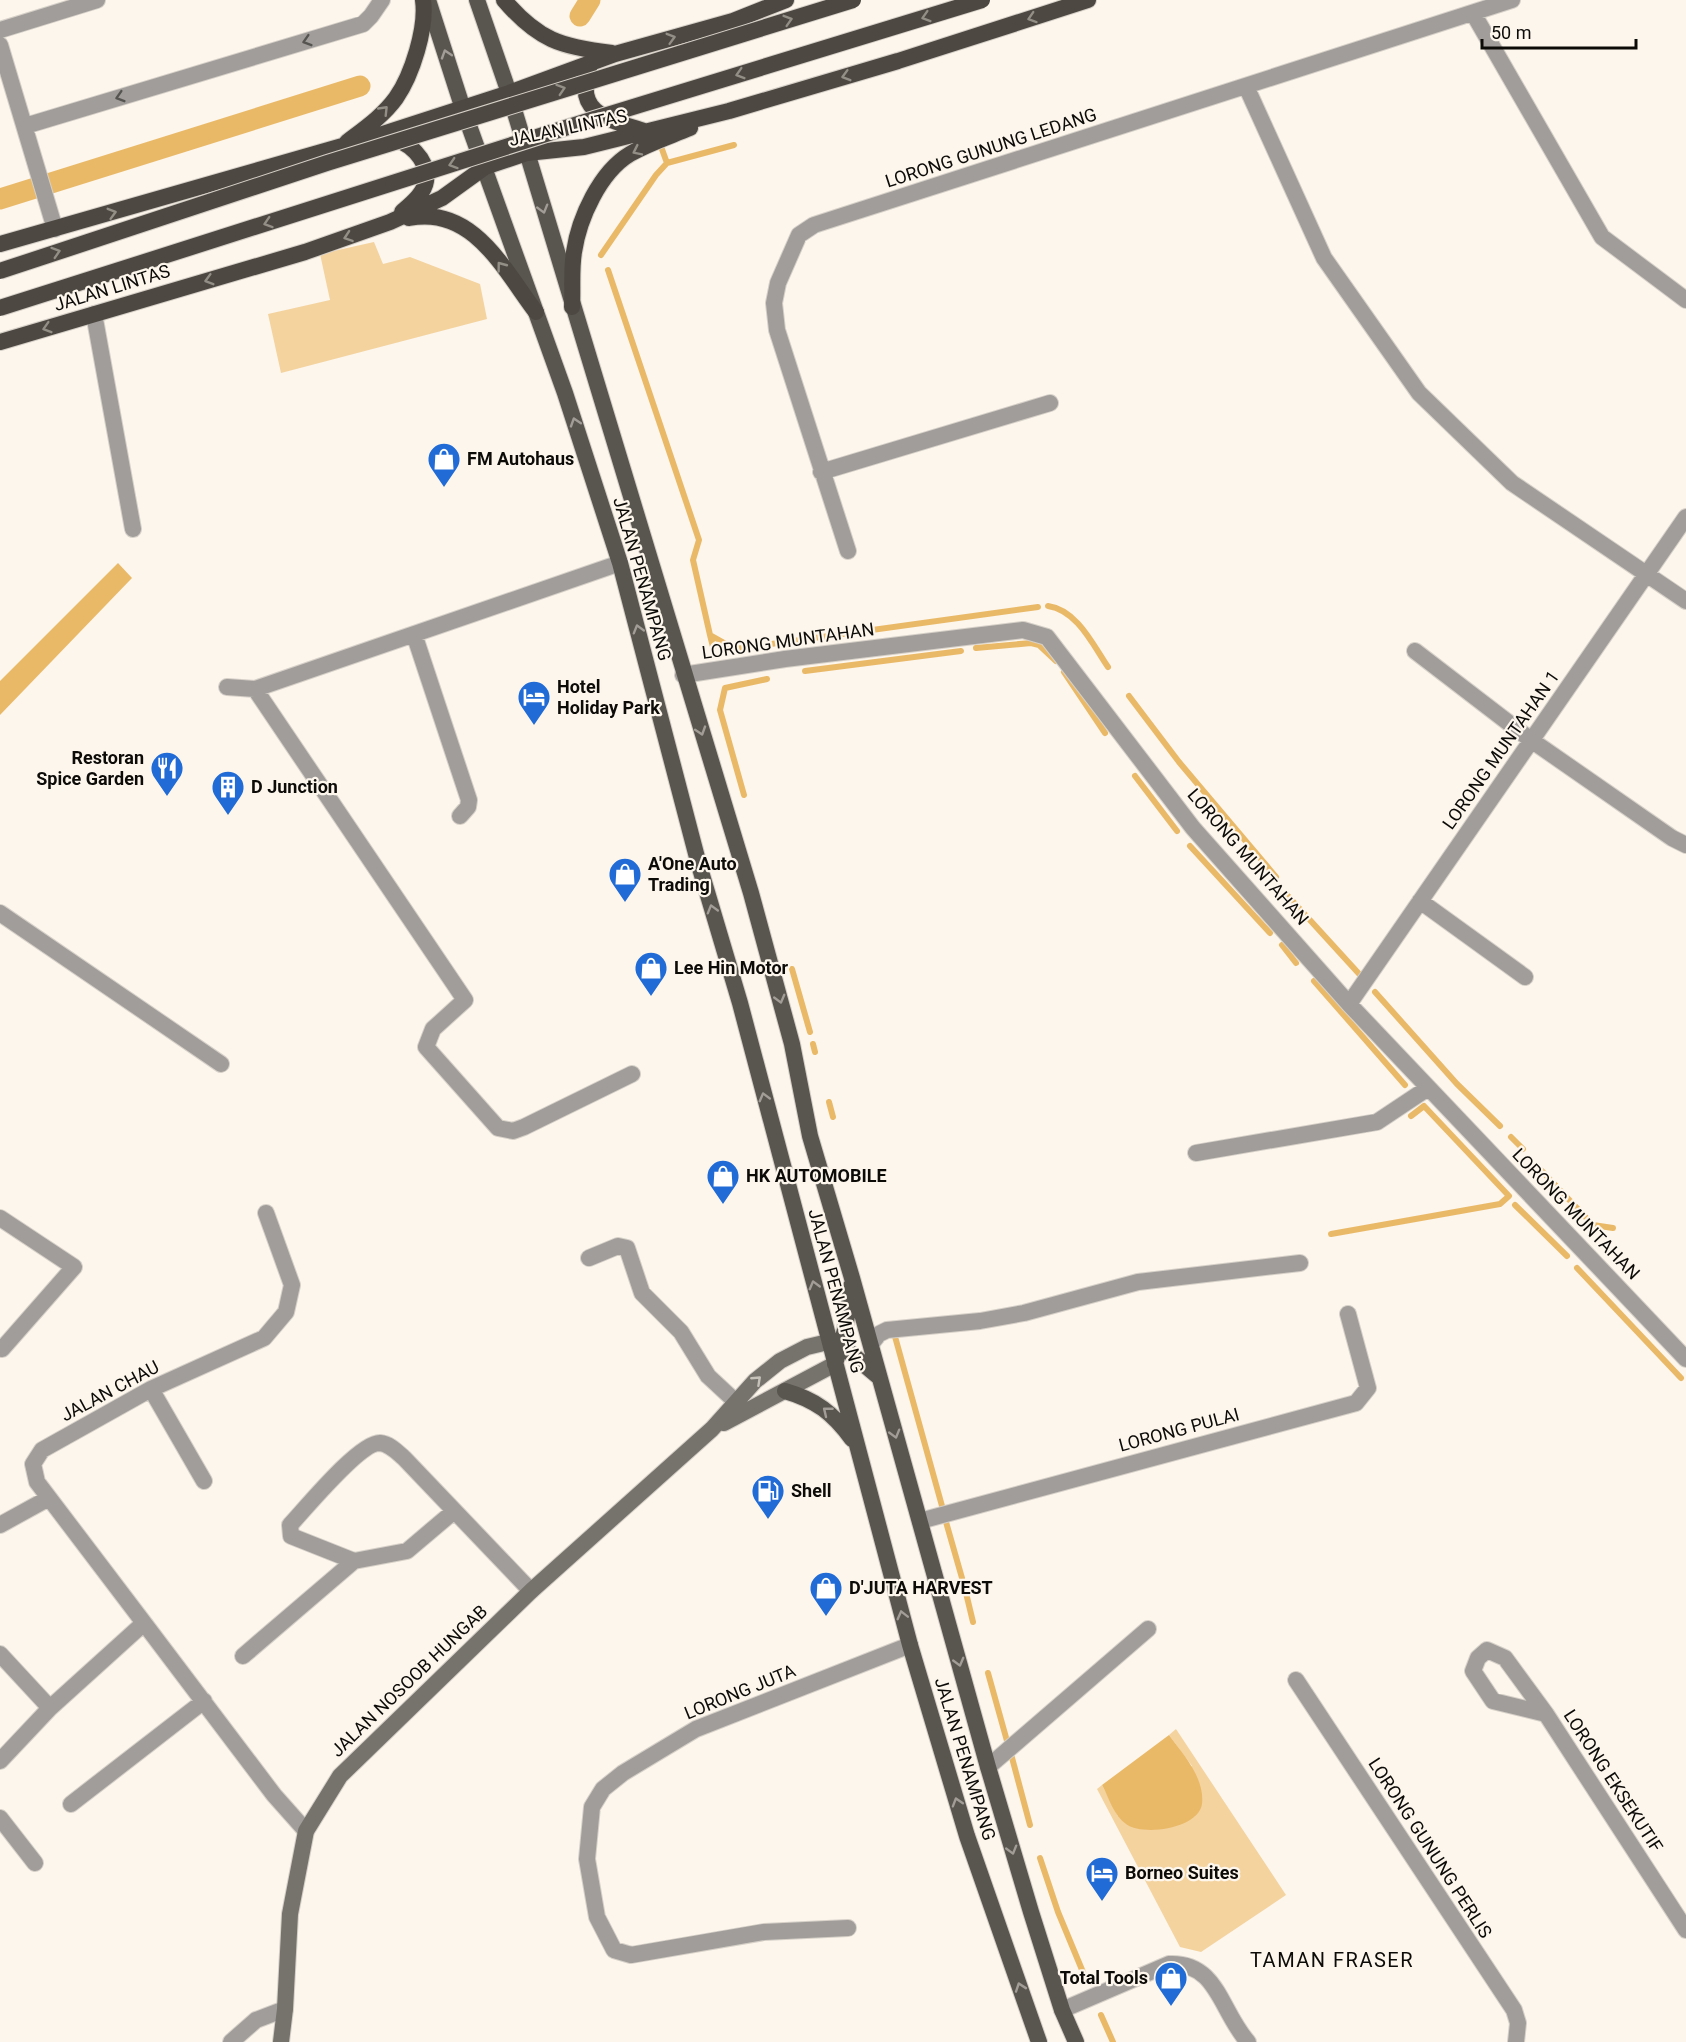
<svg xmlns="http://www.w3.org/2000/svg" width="1686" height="2042" font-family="Roboto,sans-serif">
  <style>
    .green { fill: #f4d39f }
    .water { fill: #eab968 }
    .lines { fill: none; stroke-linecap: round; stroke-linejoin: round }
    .stream { stroke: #eab968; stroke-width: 6 }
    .canal { stroke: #eab968; stroke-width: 21 }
    .minor-casing { stroke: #d6d0c8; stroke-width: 18 }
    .secondary-casing { stroke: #d6d0c8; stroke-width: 18 }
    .primary-casing { stroke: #d6d0c8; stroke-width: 18 }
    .trunk-casing { stroke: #d6d0c8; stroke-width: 18 }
    .minor { stroke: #a09d9a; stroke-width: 16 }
    .secondary { stroke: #76736d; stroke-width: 16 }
    .primary { stroke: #59554f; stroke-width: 16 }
    .trunk { stroke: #4d4842; stroke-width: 16 }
    .trunk-bridge-casing { stroke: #d6d0c8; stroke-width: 18; stroke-linecap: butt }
    .trunk-bridge { stroke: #4d4842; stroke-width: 16 }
    .oneway { stroke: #938e86 }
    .oneway2 { stroke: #565451 }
    .oneway3 { stroke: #a29d96 }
    .oneway4 { stroke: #c6c2ba }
    .labels { text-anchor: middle; stroke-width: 4.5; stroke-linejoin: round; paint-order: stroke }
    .street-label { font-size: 18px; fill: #0d0b08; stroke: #fcf6ed }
    .poi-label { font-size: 18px; font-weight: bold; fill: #0d0b08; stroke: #fcf6ed; text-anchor: start }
    .neighbourhood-label { font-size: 20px; letter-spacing: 1.5px; fill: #0d0b08; stroke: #fcf6ed }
  </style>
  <rect width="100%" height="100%" fill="#fcf6ed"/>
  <!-- green -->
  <path class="green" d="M 374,242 L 383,264 L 410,257 L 480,284 L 487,319 L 281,373 L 268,314 L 330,300 L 320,254 Z
    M 1176,1729 L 1286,1895 L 1201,1952 L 1180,1947 L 1097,1789 L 1102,1785 L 1118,1816 L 1192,1766 L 1169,1735 Z"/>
  <!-- water -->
  <path class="water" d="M 118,563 L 132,578 L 0,715 L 0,681 Z
    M 1169,1735 C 1183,1754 1205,1778 1202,1804 C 1199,1828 1144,1837 1126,1824 C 1114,1816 1109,1798 1102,1785 Z"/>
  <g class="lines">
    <!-- stream -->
    <path class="stream" d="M 667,163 L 734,145
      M 601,255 L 656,175 L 667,163 L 659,141
      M 608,270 L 699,540 L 693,560 L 710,635 L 735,649 L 1038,607
      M 1048,606 C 1077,610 1093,645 1108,667
      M 710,635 L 713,647
      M 976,648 L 1031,643 L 1039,645 L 1056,661
      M 805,671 L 961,651
      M 1064,672 L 1105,733
      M 1129,696 L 1179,762 L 1276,877
      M 1135,776 L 1177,831
      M 744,795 L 720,710 L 725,688 L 767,679
      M 1190,846 L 1270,933
      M 1288,896 L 1361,976
      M 1282,945 L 1296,963
      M 792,969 L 810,1032
      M 1314,981 L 1405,1085
      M 1375,992 L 1457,1084 L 1500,1126
      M 813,1044 L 815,1052
      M 829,1102 L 833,1117
      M 1511,1137 L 1523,1149
      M 1540,1169 L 1593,1225 L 1613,1228
      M 1515,1205 L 1567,1256
      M 1331,1234 L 1500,1204 L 1509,1196 L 1424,1106 L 1411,1116
      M 1577,1268 L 1681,1378
      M 894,1333 L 942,1506
      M 946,1522 L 962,1578
      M 963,1583 L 964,1586
      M 966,1593 L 973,1622
      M 988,1673 L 1007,1741
      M 1011,1754 L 1030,1825
      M 1040,1858 L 1058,1912 L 1085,1977
      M 1101,2015 L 1113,2042"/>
    <!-- canal -->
    <path class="canal" d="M 580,16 L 590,0
      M 0,199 L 360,86"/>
    <defs>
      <path id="minor" d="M 1473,13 L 1602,237 L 1686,300
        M 0,30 L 97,0
        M 0,45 L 55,229
        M 1246,86 L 1324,258 L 1419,393 L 1512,483 L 1686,601
        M 25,126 L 363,24 L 371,16 L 382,0
        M 94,314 L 133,529
        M 821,472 L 1050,403
        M 848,551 L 777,330 L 774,303 L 778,283 L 799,235 L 814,225 L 1512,0
        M 414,634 L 469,800 L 468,807 L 460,816
        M 1415,651 L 1531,740 L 1672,838 L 1686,845
        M 683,675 L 785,659 L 1023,630 L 1047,637 L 1193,828 L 1349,1004 L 1686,1359
        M 227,687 L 255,689 L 620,563
        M 255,689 L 465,1000 L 433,1029 L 426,1047 L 498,1128 L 513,1131 L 524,1127 L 632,1074
        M 1420,901 L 1525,977
        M 0,913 L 221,1064
        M 1349,1004 L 1686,517
        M 1196,1153 L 1377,1122 L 1428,1088
        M 0,1218 L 74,1267 L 2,1349 L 0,1347
        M 589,1258 L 618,1246 L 627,1248 L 642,1293 L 681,1332 L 708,1376 L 736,1402
        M 871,1344 L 879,1334 L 887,1330 L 980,1321 L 1024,1313 L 1138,1282 L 1300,1263
        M 151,1389 L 204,1481
        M 920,1521 L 1356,1403 L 1368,1388 L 1348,1314
        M 0,1525 L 49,1498
        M 354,1561 L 291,1536 L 290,1525 C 306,1508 360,1442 380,1443 C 390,1444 397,1452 404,1458 L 531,1591
        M 144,1623 L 37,1482 L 33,1464 L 42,1450 L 151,1389 L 264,1338 L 286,1312 L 292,1285 L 266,1213
        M 1487,1650 L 1505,1658 L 1546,1714 L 1493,1701 L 1473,1671 L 1478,1658 Z
        M 0,1654 L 50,1708
        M 243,1656 L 354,1561 L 407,1551 L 453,1512
        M 1296,1680 L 1514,2010 L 1518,2023 L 1516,2042
        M 1546,1714 L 1686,1930
        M 0,1761 L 50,1708 L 144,1623 L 274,1795 L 306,1831
        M 988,1767 L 1148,1629
        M 71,1804 L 204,1701
        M 0,1818 L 35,1863
        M 848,1928 L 764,1932 L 631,1955 L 614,1950 L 597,1917 L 587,1859 L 592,1807 L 603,1789 L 623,1773 L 696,1729 L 910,1645
        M 1062,2010 L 1169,1964 C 1218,1962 1220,2011 1248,2042
        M 231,2042 L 256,2020 L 285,2009"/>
      <path id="secondary" d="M 724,1423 L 835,1364
        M 281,2042 L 285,2009 L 290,1914 L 306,1831 L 340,1776 L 531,1591 L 712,1429 L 755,1381 L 780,1361 L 807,1347 L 828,1342"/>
      <path id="primary" d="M 428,0 L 463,109 L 565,393 L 620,563 L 699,865 L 740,1003 L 910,1645 L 967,1836 L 1039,2042
        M 477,0 L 509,93 L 751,893 L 792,1044 L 810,1136 L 852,1278 L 988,1767 L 1031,1912 L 1062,2010 L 1076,2042
        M 832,1343 L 848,1351 L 879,1377
        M 835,1364 L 845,1330 L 851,1286
        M 785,1391 C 816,1400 833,1413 852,1439"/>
      <path id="trunk" d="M 504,0 C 538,40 561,47 612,53
        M 589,71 C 574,114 611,120 644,131
        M 388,139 C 408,139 429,160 426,181 C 424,194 411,204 402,212
        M 347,142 C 364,129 383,116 396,98 C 412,75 427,28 423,0
        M 409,218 C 473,205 504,270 536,312
        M 0,244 L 367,139 L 509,93 L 615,54 L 733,21 L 786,0
        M 572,307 C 573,289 571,270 574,252 C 579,218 600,172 630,154 C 649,143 671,136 690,128
        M 0,342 L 305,252 L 390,222 L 442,198 L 485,167 L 527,153 L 584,147 L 729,111 L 898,61 L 1088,0"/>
    </defs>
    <!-- minor casing -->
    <use href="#minor" class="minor-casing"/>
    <!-- secondary casing -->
    <use href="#secondary" class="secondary-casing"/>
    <!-- primary casing -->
    <use href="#primary" class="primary-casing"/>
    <!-- trunk casing -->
    <use href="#trunk" class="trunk-casing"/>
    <!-- minor -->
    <use href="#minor" class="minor"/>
    <!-- secondary -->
    <use href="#secondary" class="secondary"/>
    <!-- primary -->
    <use href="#primary" class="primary"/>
    <!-- trunk -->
    <use href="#trunk" class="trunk"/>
    <defs>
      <path id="trunk-bridge" d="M 0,271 L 327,163 L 853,0
        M 0,308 L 584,122 L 982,0"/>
    </defs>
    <!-- trunk-bridge casing -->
    <use href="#trunk-bridge" class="trunk-bridge-casing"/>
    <!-- trunk-bridge -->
    <use href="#trunk-bridge" class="trunk-bridge"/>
  </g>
  <!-- one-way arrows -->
  <defs><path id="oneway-chevron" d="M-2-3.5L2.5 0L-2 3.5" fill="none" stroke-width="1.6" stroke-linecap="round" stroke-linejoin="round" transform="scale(1.5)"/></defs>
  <g class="oneway">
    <use href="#oneway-chevron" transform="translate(926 17) rotate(163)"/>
    <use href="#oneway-chevron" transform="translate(1032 18) rotate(162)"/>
    <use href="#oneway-chevron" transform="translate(788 20) rotate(-17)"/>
    <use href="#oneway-chevron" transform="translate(671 38) rotate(-16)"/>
    <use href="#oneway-chevron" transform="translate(740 74) rotate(163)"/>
    <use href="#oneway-chevron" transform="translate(846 76) rotate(164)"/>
    <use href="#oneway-chevron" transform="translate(561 89) rotate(-18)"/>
    <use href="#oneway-chevron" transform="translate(384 110) rotate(-46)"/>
    <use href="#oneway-chevron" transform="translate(637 151) rotate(154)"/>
    <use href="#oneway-chevron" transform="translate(453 164) rotate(162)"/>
    <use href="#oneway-chevron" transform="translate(112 213) rotate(-16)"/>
    <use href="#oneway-chevron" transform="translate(268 223) rotate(162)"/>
    <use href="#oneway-chevron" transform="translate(348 237) rotate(161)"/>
    <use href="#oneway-chevron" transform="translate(56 252) rotate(-18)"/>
    <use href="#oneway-chevron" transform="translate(501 266) rotate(-127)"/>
    <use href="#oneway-chevron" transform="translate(209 280) rotate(164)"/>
    <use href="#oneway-chevron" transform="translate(47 328) rotate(163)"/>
  </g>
  <g class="oneway2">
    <use href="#oneway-chevron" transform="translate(307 41) rotate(163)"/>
    <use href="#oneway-chevron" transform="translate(120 97) rotate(163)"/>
  </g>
  <g class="oneway3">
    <use href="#oneway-chevron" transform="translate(446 54) rotate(-108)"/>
    <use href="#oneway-chevron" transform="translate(543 209) rotate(74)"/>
    <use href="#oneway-chevron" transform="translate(575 422) rotate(-108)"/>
    <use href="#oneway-chevron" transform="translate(638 629) rotate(-106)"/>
    <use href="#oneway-chevron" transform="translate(701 731) rotate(72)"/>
    <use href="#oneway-chevron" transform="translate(712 909) rotate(-106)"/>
    <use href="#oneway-chevron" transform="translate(780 999) rotate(75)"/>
    <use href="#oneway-chevron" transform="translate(764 1097) rotate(-105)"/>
    <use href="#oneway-chevron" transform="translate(814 1285) rotate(-105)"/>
    <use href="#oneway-chevron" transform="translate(827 1411) rotate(-141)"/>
    <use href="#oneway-chevron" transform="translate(895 1434) rotate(74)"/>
    <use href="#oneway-chevron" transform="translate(902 1615) rotate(-104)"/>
    <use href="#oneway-chevron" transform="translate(959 1662) rotate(75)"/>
    <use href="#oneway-chevron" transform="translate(957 1802) rotate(-107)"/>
    <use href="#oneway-chevron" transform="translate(1012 1850) rotate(74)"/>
    <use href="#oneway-chevron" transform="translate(1020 1987) rotate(-109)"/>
  </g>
  <use class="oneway4" href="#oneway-chevron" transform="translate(757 1380) rotate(-43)"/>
  <!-- icons -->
  <defs>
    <symbol id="shop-pin" viewBox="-11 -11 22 30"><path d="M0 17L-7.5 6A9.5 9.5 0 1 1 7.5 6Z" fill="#216bd6" stroke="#fcf6ed"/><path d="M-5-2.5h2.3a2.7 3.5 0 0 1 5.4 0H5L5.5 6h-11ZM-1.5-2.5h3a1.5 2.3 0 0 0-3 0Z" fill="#fff"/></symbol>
    <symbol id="hotel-pin" viewBox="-11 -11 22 30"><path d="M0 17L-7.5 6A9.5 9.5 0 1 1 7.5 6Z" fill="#216bd6" stroke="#fcf6ed"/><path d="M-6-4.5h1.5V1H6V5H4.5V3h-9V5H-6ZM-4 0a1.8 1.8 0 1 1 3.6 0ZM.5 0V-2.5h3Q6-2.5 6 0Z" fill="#fff"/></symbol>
    <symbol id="restaurant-pin" viewBox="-11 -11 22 30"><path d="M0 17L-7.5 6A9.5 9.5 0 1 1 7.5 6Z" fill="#216bd6" stroke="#fcf6ed"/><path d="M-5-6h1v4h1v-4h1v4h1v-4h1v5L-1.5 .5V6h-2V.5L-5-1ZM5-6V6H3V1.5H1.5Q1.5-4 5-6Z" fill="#fff"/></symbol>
    <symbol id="building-pin" viewBox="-11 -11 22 30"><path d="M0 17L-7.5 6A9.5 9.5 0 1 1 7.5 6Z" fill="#216bd6" stroke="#fcf6ed"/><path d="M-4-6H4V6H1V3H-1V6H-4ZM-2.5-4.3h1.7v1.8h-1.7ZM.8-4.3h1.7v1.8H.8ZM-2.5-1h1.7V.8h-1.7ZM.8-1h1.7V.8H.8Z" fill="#fff"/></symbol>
    <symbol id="fuel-pin" viewBox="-11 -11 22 30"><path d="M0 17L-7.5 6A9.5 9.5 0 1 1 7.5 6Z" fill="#216bd6" stroke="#fcf6ed"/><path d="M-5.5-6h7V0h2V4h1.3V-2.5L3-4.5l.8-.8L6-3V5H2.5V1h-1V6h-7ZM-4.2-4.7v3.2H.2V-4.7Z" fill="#fff"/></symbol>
  </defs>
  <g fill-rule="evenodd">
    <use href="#shop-pin" x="425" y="440" width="38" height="52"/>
    <use href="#hotel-pin" x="515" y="678" width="38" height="52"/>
    <use href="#restaurant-pin" x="148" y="749" width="38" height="52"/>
    <use href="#building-pin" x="209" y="768" width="38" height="52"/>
    <use href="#shop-pin" x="606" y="855" width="38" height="52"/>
    <use href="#shop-pin" x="632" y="949" width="38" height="52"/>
    <use href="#shop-pin" x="704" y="1157" width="38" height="52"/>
    <use href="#fuel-pin" x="749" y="1472" width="38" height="52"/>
    <use href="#shop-pin" x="807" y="1569" width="38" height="52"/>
    <use href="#hotel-pin" x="1083" y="1854" width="38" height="52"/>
    <use href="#shop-pin" x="1152" y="1959" width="38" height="52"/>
  </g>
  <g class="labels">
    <!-- street labels -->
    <g class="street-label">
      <text transform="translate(568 128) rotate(-12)" y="6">JALAN LINTAS</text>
      <text transform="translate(991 148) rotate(-18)" y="6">LORONG GUNUNG LEDANG</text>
      <text transform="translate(112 288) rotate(-17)" y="6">JALAN LINTAS</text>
      <text transform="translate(642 579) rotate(74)" y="6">JALAN PENAMPANG</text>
      <text transform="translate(788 641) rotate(-8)" y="6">LORONG MUNTAHAN</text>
      <text transform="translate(1501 750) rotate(-55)" y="6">LORONG MUNTAHAN 1</text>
      <text transform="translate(1248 857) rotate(49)" y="6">LORONG MUNTAHAN</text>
      <text transform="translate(1576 1214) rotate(46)" y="6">LORONG MUNTAHAN</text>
      <text transform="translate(836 1291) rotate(75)" y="6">JALAN PENAMPANG</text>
      <text transform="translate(110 1391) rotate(-28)" y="6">JALAN CHAU</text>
      <text transform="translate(1179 1430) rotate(-15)" y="6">LORONG PULAI</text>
      <text transform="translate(409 1681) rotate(-44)" y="6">JALAN NOSOOB HUNGAB</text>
      <text transform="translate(740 1692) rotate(-22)" y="6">LORONG JUTA</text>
      <text transform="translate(965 1759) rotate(73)" y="6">JALAN PENAMPANG</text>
      <text transform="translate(1613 1781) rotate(57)" y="6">LORONG EKSEKUTIF</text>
      <text transform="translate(1430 1848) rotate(57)" y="6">LORONG GUNUNG PERLIS</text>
    </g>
    <!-- poi labels -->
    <g class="poi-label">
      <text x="467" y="465">FM Autohaus</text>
      <text x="557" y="693">Hotel<tspan x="557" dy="21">Holiday Park</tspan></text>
      <text x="144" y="764" text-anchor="end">Restoran<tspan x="144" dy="21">Spice Garden</tspan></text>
      <text x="251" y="793">D Junction</text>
      <text x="648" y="870">A'One Auto<tspan x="648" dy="21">Trading</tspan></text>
      <text x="674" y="974">Lee Hin Motor</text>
      <text x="746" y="1182">HK AUTOMOBILE</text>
      <text x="791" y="1497">Shell</text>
      <text x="849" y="1594">D'JUTA HARVEST</text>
      <text x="1125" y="1879">Borneo Suites</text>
      <text x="1148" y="1984" text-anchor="end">Total Tools</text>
    </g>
    <!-- neighbourhood labels -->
    <g class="neighbourhood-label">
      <text x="1332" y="1967">TAMAN FRASER</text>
    </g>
  </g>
  <!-- scale -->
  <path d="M1482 39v9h154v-9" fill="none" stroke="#0d0b08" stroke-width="3"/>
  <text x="1491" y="39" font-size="18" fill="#0d0b08" stroke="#fcf6ed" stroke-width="4.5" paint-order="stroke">50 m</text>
</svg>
